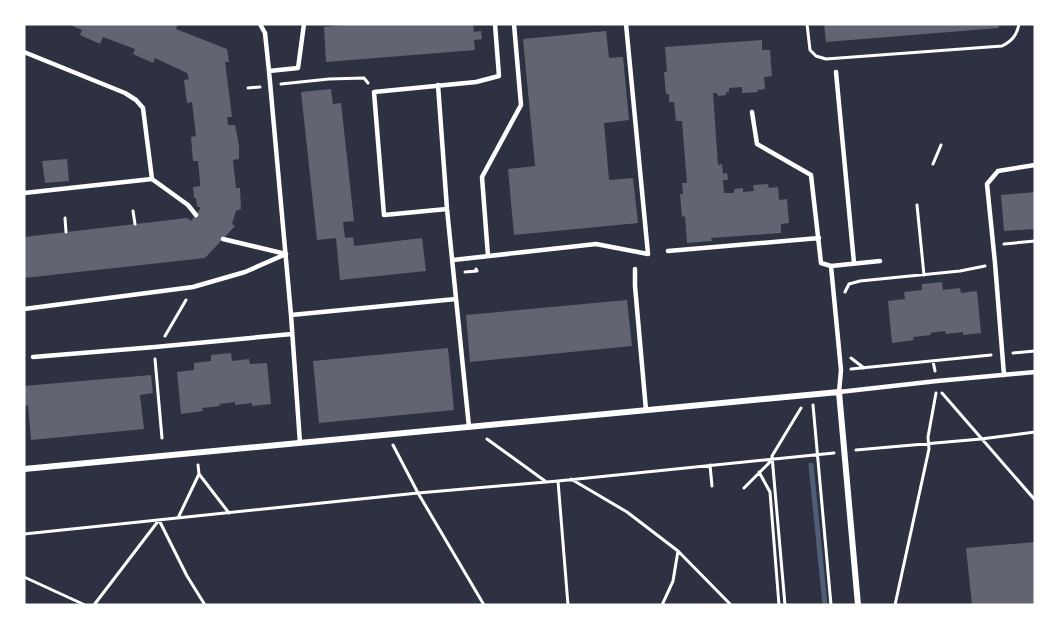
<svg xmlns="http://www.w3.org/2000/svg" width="1059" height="629" font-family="'IBM Plex Sans',sans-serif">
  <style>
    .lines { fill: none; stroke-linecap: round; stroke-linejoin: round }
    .stream { stroke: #4f5d75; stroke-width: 5 }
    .building { fill: #626471 }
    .path { stroke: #fff; stroke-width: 3 }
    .service { stroke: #fff; stroke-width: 4.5 }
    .minor { stroke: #fff; stroke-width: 6 }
  </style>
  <rect width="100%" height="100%" fill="#2d3142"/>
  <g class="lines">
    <!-- stream -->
    <path class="stream" d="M 811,465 L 825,605"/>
  </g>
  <!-- building -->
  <path class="building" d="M 68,24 L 178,24 L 176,29 L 227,49 L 229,62 L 225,62 L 232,117 L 227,117 L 228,125 L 235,125 L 237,135 L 239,147 L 239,159 L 233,160 L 236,188 L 240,188 L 241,209 L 236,211 L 232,224 L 235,226 L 205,258 L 24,278 L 24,237 L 187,218 L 191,221 L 201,208 L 197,206 L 196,198 L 194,198 L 193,187 L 200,186 L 200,182 L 198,161 L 193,161 L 191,137 L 196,136 L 192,102 L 187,103 L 184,80 L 189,79 L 187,73 L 155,58 L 153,63 L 133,54 L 135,49 L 103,37 L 100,44 L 80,35 L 82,30 Z
    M 357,24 L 473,24 L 474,32 L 481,31 L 482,39 L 474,40 L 475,50 L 326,62 L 324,27 Z
    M 824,24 L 998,24 L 999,28 L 826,42 Z
    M 606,31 L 609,58 L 623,57 L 629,120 L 604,123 L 609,180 L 633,178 L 638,223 L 514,235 L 508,169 L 535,166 L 523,39 Z
    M 762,40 L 762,50 L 770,50 L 772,76 L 764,77 L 765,89 L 757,90 L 758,92 L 742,93 L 742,87 L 729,88 L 729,92 L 726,92 L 726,95 L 718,96 L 717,93 L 713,93 L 718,165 L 722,164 L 723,174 L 727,173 L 728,180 L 723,180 L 724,193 L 734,193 L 734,189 L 743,188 L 743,192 L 754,191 L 753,185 L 768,184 L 769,188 L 778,187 L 779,200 L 787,199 L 789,223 L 781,224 L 781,233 L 711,238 L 712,241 L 687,243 L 685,216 L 682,217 L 680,194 L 683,194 L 682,183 L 687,183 L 682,121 L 676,121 L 674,102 L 669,102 L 669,94 L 666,94 L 664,72 L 667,72 L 665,47 Z
    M 331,89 L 333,104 L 341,103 L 354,221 L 343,222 L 345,238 L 353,237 L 354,246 L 422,238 L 426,271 L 340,280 L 336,238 L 317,240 L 301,92 Z
    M 67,159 L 69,181 L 45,183 L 42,161 Z
    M 1035,192 L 1035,229 L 1004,231 L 1001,195 Z
    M 942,282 L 943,290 L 960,288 L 961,293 L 977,291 L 981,333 L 963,335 L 963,332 L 946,334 L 945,331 L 930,333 L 931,335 L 913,337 L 914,340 L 892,343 L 888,301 L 905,299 L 904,292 L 922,290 L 922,284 Z
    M 627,300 L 632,346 L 470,362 L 466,315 Z
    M 448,348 L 454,410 L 319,423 L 313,361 Z
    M 231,353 L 232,361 L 249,359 L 250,364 L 267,363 L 271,404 L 252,406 L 252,403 L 235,405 L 235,402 L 219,404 L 220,406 L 202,408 L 203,411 L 181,414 L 177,372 L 194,370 L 194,363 L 211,361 L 211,355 Z
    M 151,375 L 153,393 L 140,395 L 144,429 L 31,440 L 28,405 L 24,406 L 24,386 Z
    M 1035,542 L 1035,605 L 972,605 L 966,548 Z"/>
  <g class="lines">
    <!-- path -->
    <path class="path" d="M 807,24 L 810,50 L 816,56 L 826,59 L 1002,46 C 1012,41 1017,35 1019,24
      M 281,84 L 329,79 L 364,78 L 368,83
      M 248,88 L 260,87
      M 933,164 L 941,145
      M 917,205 L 924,275
      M 133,211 L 135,224
      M 65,218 L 66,232
      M 1004,244 L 1035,241
      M 465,272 L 477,271 L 476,269
      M 845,292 L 849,284 L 860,281 L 960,271 L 985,266
      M 165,336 L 186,300
      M 1013,353 L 1035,351
      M 851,358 L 864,368
      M 155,359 L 162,438
      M 933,361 L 935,371
      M 851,369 L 991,355
      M 942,393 L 1035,500
      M 813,405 L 831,605
      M 487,439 L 545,481
      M 393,445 L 418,493 L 484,605
      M 856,450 L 981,439 L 1035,432
      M 710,465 L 712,486
      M 759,472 L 770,492 L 779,605
      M 199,474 L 229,513
      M 571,479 L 627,512 L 678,551 L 731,605
      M 558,481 L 568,605
      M 744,488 L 771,461
      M 178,518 L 199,474 L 198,465
      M 24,534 L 418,493 L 558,481 L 834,453
      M 24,577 L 85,605
      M 94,605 L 159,520 L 187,576 L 205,605
      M 662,605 L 673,581 L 678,551
      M 785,605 L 772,456 L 801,408
      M 895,605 L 929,449 L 928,437 L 936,393"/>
    <!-- service -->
    <path class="service" d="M 260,24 L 265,33 L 269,71
      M 24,52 L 125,93 L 136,100 L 143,108 L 152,179 L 24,193
      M 836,72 L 854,263
      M 438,85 L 447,209 L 469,427
      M 752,112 L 757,144 L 811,175 L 821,263 L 831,266
      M 152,179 L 188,205 L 196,215
      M 447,209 L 384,215 L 374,92 L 476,82 L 499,76 L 495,24
      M 223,239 L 286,254
      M 668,251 L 819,238
      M 488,256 L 482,177 L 521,105 L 514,24
      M 453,260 L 596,244 L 648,254 L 626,24
      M 880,261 L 831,266 L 841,370 L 839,392 L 937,381 L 1035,372
      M 635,269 L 635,286 L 646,410
      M 24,309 L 193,287 L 245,272 L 286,254
      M 291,315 L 456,299
      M 33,357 L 155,347 L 292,334
      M 1004,375 L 995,263 L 987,184 L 998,171 L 1035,165
      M 300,443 L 291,315 L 269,71 L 298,68 L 304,24"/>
    <!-- minor -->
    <path class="minor" d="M 24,469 L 839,392 L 858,605"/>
  </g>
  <!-- border -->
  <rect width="1059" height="629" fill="none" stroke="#ffffff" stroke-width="51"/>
</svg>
